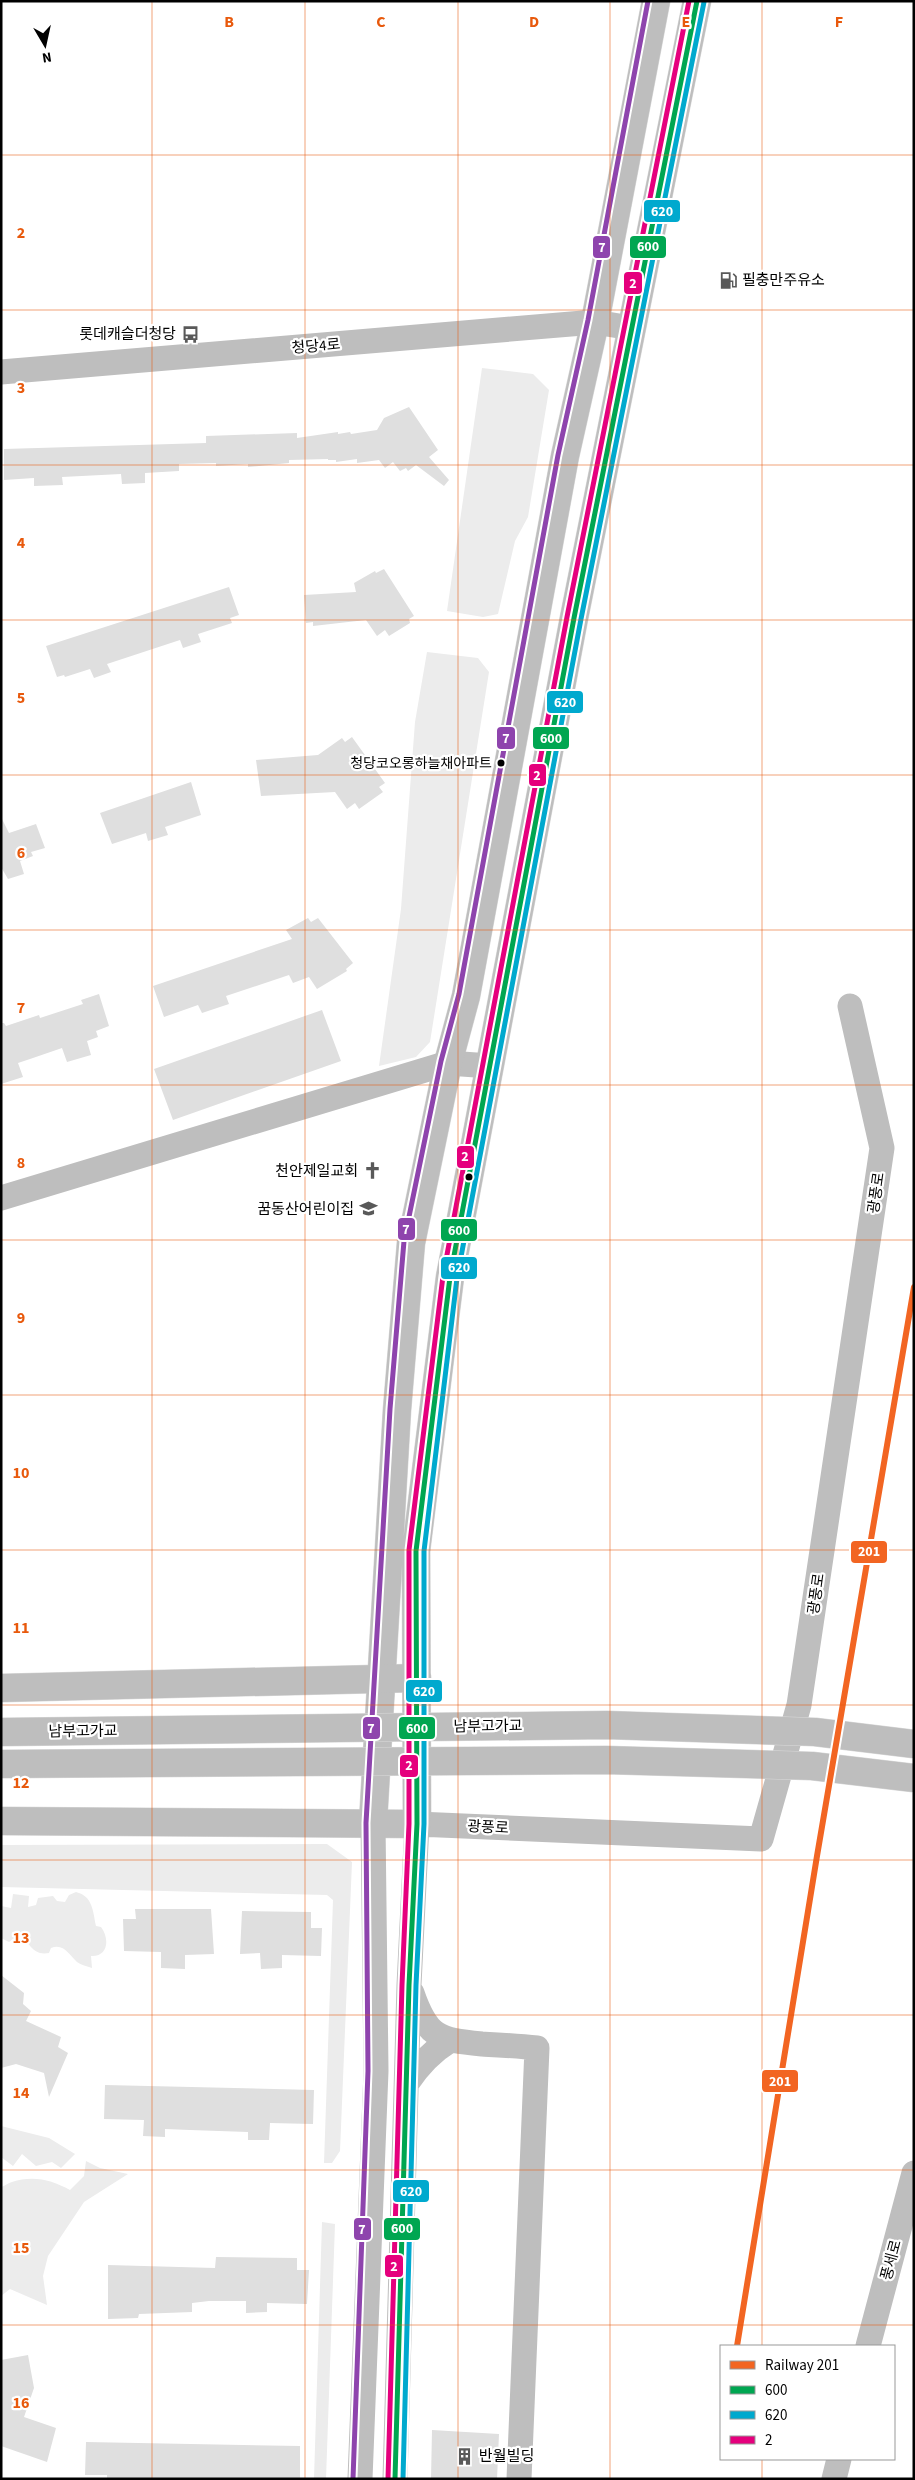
<svg xmlns="http://www.w3.org/2000/svg" width="915" height="2480" font-family="'Source Sans 3','Noto Sans KR',sans-serif">
  <style>
    .green { fill: #ececec }
    .building { fill: #dfdfdf }
    .lines { fill: none; stroke-linecap: round; stroke-linejoin: round }
    .major-casing { stroke: #dbdbdb; stroke-width: 29 }
    .highway-casing { stroke: #dbdbdb; stroke-width: 29 }
    .minor { stroke: #bebebe; stroke-width: 25 }
    .major { stroke: #bebebe; stroke-width: 28 }
    .highway { stroke: #bebebe; stroke-width: 28 }
    .highway-bridge-casing { stroke: #dbdbdb; stroke-width: 29; stroke-linecap: butt }
    .highway-bridge { stroke: #bebebe; stroke-width: 28 }
    .bus-1-casing { stroke: #fff; stroke-width: 9 }
    .bus-2-casing { stroke: #fff; stroke-width: 9 }
    .bus-3-casing { stroke: #fff; stroke-width: 9 }
    .bus-4-casing { stroke: #fff; stroke-width: 9 }
    .bus-1 { stroke: #00a651; stroke-width: 5 }
    .bus-2 { stroke: #00a9ce; stroke-width: 5 }
    .bus-3 { stroke: #e5007d; stroke-width: 5 }
    .bus-4 { stroke: #8e44ad; stroke-width: 5 }
    .rail-1-casing { stroke: #fff; stroke-width: 10 }
    .rail-1 { stroke: #f26522; stroke-width: 6 }
    .grid { fill: none; stroke: #e8590c; stroke-width: 1; stroke-opacity: 0.55 }
    .bus-dot { fill: #000; stroke: #fff; stroke-width: 2 }
    .labels { text-anchor: middle; stroke-width: 4.5; stroke-linejoin: round; paint-order: stroke }
    .bus-label { font-size: 14px; fill: #000; stroke: #fff; text-anchor: end }
    .poi-label { font-size: 15px; fill: #000; stroke: #fff; text-anchor: end }
    .street-label { font-size: 15px; fill: #000; stroke: #fff }
    .grid-label { font-size: 16px; text-anchor: middle; font-weight: bold; fill: #e8590c; stroke: #fff; stroke-width: 4.5; stroke-linejoin: round; paint-order: stroke }
    .line-badge { stroke: #fff; stroke-width: 2 }
    .badge-label { font-size: 14px; text-anchor: middle; font-weight: bold; fill: #fff }
  </style>
  <rect width="100%" height="100%" fill="#fff"/>
  <!-- green -->
  <path class="green" d="M 482,368 L 533,374 L 549,390 L 528,517 L 515,541 L 498,614 L 483,617 L 447,611 Z
    M 427,652 L 478,658 L 489,672 L 430,1042 L 416,1057 L 379,1066 L 401,909 L 415,722 Z
    M 327,1844 L 352,1862 L 340,2151 L 332,2163 L 324,2163 L 333,1900 L 327,1895 L 1,1887 L 1,1845 Z
    M 76,1892 C 93,1896 93,1912 96,1926 L 101,1927 C 110,1939 108,1957 91,1956 L 92,1968 C 87,1966 81,1965 77,1962 C 69,1955 64,1943 51,1948 L 49,1953 C 32,1956 31,1943 19,1935 L 9,1942 L 1,1938 L 1,1906 L 11,1908 L 13,1894 L 29,1896 L 28,1907 L 36,1905 L 38,1898 L 53,1896 L 57,1901 L 65,1902 L 69,1895 Z
    M 1,2126 L 49,2138 L 75,2154 L 61,2168 L 52,2162 L 36,2166 L 22,2154 L 13,2166 L 1,2157 Z
    M 86,2161 L 100,2168 L 128,2174 L 84,2202 L 48,2256 L 43,2276 L 47,2305 L 10,2289 L 1,2296 L 1,2187 C 5,2186 8,2183 12,2182 C 33,2175 52,2180 70,2190 L 84,2176 Z
    M 322,2222 L 335,2224 L 326,2479 L 314,2479 Z"/>
  <!-- building -->
  <path class="building" d="M 409,407 L 438,450 L 429,457 L 449,480 L 444,486 L 416,465 L 408,471 L 406,468 L 400,471 L 393,462 L 385,468 L 379,460 L 357,463 L 357,459 L 336,462 L 336,460 L 328,460 L 328,459 L 289,460 L 289,463 L 248,467 L 248,464 L 216,466 L 216,463 L 179,464 L 179,471 L 145,473 L 145,483 L 122,484 L 121,474 L 62,477 L 63,485 L 34,486 L 34,478 L 4,480 L 4,449 L 206,443 L 206,436 L 297,433 L 297,438 L 338,432 L 338,434 L 350,432 L 351,434 L 377,430 L 384,418 Z
    M 384,569 L 414,616 L 409,619 L 410,623 L 389,636 L 385,630 L 377,636 L 366,620 L 313,626 L 313,622 L 306,623 L 304,595 L 356,592 L 354,583 L 375,571 L 376,573 Z
    M 229,587 L 239,615 L 230,618 L 232,623 L 198,634 L 201,642 L 183,648 L 180,640 L 107,664 L 111,672 L 94,678 L 90,669 L 65,677 L 64,675 L 57,677 L 46,646 Z
    M 352,737 L 385,783 L 379,787 L 383,792 L 359,809 L 355,803 L 347,809 L 335,792 L 261,796 L 256,760 L 318,755 L 342,738 L 345,742 Z
    M 191,782 L 201,815 L 165,827 L 168,835 L 148,841 L 146,833 L 112,844 L 100,813 Z
    M 1,817 L 9,833 L 36,824 L 45,848 L 31,852 L 33,856 L 20,861 L 24,874 L 8,879 L 1,867 Z
    M 308,918 L 311,922 L 318,918 L 353,963 L 346,969 L 347,971 L 317,989 L 309,977 L 293,983 L 289,975 L 226,996 L 229,1004 L 202,1013 L 198,1005 L 164,1017 L 153,986 L 292,939 L 286,930 Z
    M 99,994 L 109,1026 L 96,1031 L 98,1037 L 87,1041 L 91,1055 L 67,1062 L 62,1048 L 30,1059 L 18,1063 L 23,1077 L 1,1084 L 1,1023 L 4,1023 L 6,1026 L 39,1015 L 40,1018 L 83,1004 L 81,1000 Z
    M 322,1010 L 341,1061 L 173,1120 L 154,1069 Z
    M 135,1909 L 211,1909 L 214,1954 L 185,1955 L 185,1969 L 161,1968 L 161,1952 L 124,1951 L 123,1919 L 136,1919 Z
    M 242,1911 L 311,1912 L 311,1928 L 322,1928 L 321,1956 L 282,1955 L 282,1968 L 261,1969 L 260,1953 L 240,1954 Z
    M 1,1975 L 24,1993 L 23,2004 L 31,2011 L 26,2021 L 61,2037 L 58,2047 L 68,2053 L 49,2097 L 44,2073 L 16,2064 L 1,2068 Z
    M 105,2085 L 314,2090 L 313,2124 L 270,2123 L 269,2140 L 248,2140 L 248,2132 L 190,2130 L 165,2129 L 165,2137 L 143,2136 L 144,2120 L 104,2119 Z
    M 216,2257 L 297,2258 L 297,2270 L 309,2270 L 307,2304 L 267,2303 L 267,2312 L 246,2313 L 246,2301 L 209,2301 L 192,2303 L 192,2312 L 139,2314 L 138,2318 L 108,2319 L 108,2265 L 215,2268 Z
    M 28,2355 L 34,2388 L 24,2417 L 56,2428 L 47,2462 L 1,2446 L 1,2360 Z
    M 432,2430 L 499,2434 L 497,2479 L 431,2479 Z
    M 86,2442 L 300,2446 L 300,2479 L 107,2479 L 107,2475 L 85,2475 Z"/>
  <g class="lines">
    <defs>
      <path id="major" d="M 373,1823 L 397,1410 L 411,1243 L 448,1063 L 466,996 L 565,456 L 595,322 L 656,1
        M 417,1824 L 416,1551 L 450,1277 L 574,618 L 697,1"/>
      <path id="highway" d="M 1,1688 L 417,1678
        M 1,1821 L 417,1824"/>
    </defs>
    <!-- major casing -->
    <use href="#major" class="major-casing"/>
    <!-- highway casing -->
    <use href="#highway" class="highway-casing"/>
    <!-- minor -->
    <path class="minor" d="M 1,372 L 595,322 L 631,328
      M 1,1198 L 448,1063 L 490,1066
      M 412,1993 C 427,2037 438,2040 482,2044 C 500,2045 519,2046 537,2048 L 519,2479
      M 407,2083 C 419,2065 431,2052 449,2041
      M 868,2346 L 914,2173
      M 360,2479 L 376,2071 L 373,1823
      M 395,2479 L 409,1985 L 417,1824 L 761,1839 L 799,1705 L 882,1148 L 850,1006
      M 834,2479 L 839,2459"/>
    <!-- major -->
    <use href="#major" class="major"/>
    <!-- highway -->
    <use href="#highway" class="highway"/>
    <defs>
      <path id="highway-bridge" d="M 1,1732 L 607,1725 L 815,1732 L 914,1744
        M 1,1764 L 606,1760 L 812,1766 L 914,1778"/>
    </defs>
    <!-- highway-bridge casing -->
    <use href="#highway-bridge" class="highway-bridge-casing"/>
    <!-- highway-bridge -->
    <use href="#highway-bridge" class="highway-bridge"/>
    <defs>
      <path id="bus-1" d="M 395,2479 L 409,1985 L 417,1824 L 416,1551 L 450,1277 L 574,618 L 697,1"/>
      <path id="bus-2" d="M 403,2479 L 416,1985 L 424,1824 L 424,1551 L 457,1278 L 581,619 L 704,2"/>
      <path id="bus-3" d="M 388,2479 L 402,1985 L 409,1824 L 409,1550 L 443,1276 L 567,617 L 689,1"/>
      <path id="bus-4" d="M 353,2479 L 368,2071 L 366,1823 L 390,1409 L 404,1241 L 441,1061 L 459,994 L 558,455 L 588,320 L 648,1"/>
    </defs>
    <!-- bus-1 casing -->
    <use href="#bus-1" class="bus-1-casing"/>
    <!-- bus-2 casing -->
    <use href="#bus-2" class="bus-2-casing"/>
    <!-- bus-3 casing -->
    <use href="#bus-3" class="bus-3-casing"/>
    <!-- bus-4 casing -->
    <use href="#bus-4" class="bus-4-casing"/>
    <!-- bus-1 -->
    <use href="#bus-1" class="bus-1"/>
    <!-- bus-2 -->
    <use href="#bus-2" class="bus-2"/>
    <!-- bus-3 -->
    <use href="#bus-3" class="bus-3"/>
    <!-- bus-4 -->
    <use href="#bus-4" class="bus-4"/>
    <defs>
      <path id="rail-1" d="M 737,2346 L 817,1856 L 914,1287"/>
    </defs>
    <!-- rail-1 casing -->
    <use href="#rail-1" class="rail-1-casing"/>
    <!-- rail-1 -->
    <use href="#rail-1" class="rail-1"/>
  </g>
  <!-- grid -->
  <path class="grid" d="M 152,1 L 152,2479M 305,1 L 305,2479M 458,1 L 458,2479M 610,1 L 610,2479M 762,1 L 762,2346M 1,155 L 914,155M 1,310 L 914,310M 1,465 L 914,465M 1,620 L 914,620M 1,775 L 914,775M 1,930 L 914,930M 1,1085 L 914,1085M 1,1240 L 914,1240M 1,1395 L 914,1395M 1,1550 L 914,1550M 1,1705 L 914,1705M 1,1860 L 914,1860M 1,2015 L 914,2015M 1,2170 L 914,2170M 1,2325 L 914,2325M 762,2459 L 762,2479"/>
  <!-- icons -->
  <defs>
    <symbol id="fuel-bare" viewBox="-9 -9 18 18"><path d="M-5.5-6h7V0h2V4h1.3V-2.5L3-4.5l.8-.8L6-3V5H2.5V1h-1V6h-7ZM-4.2-4.7v3.2H.2V-4.7Z" fill="#595959" stroke="#fff" stroke-width="2.5" paint-order="stroke"/></symbol>
    <symbol id="bus-bare" viewBox="-9 -9 18 18"><path d="M-5-6H5V4H4V6H2V4H-2V6H-4V4H-5ZM-3.5-4V0h7V-4ZM-3.5 1.2v1.5H-2V1.2ZM2 1.2v1.5H3.5V1.2Z" fill="#595959" stroke="#fff" stroke-width="2.5" paint-order="stroke"/></symbol>
    <symbol id="church-bare" viewBox="-9 -9 18 18"><path d="M-1.2-6h2.4v3.5h3.3v2.4h-3.3V6h-2.4V-.1h-3.3v-2.4h3.3Z" fill="#595959" stroke="#fff" stroke-width="2.5" paint-order="stroke"/></symbol>
    <symbol id="school-bare" viewBox="-9 -9 18 18"><path d="M0-5L7-2L0 1L-7-2ZM-4 1L0 2.5L4 1V4Q0 6-4 4Z" fill="#595959" stroke="#fff" stroke-width="2.5" paint-order="stroke"/></symbol>
    <symbol id="building-bare" viewBox="-9 -9 18 18"><path d="M-4-6H4V6H1V3H-1V6H-4ZM-2.5-4.3h1.7v1.8h-1.7ZM.8-4.3h1.7v1.8H.8ZM-2.5-1h1.7V.8h-1.7ZM.8-1h1.7V.8H.8Z" fill="#595959" stroke="#fff" stroke-width="2.5" paint-order="stroke"/></symbol>
  </defs>
  <g fill-rule="evenodd">
    <use href="#fuel-bare" x="716" y="268" width="25" height="25"/>
    <use href="#bus-bare" x="178" y="322" width="25" height="25"/>
    <use href="#church-bare" x="360" y="1158" width="25" height="25"/>
    <use href="#school-bare" x="356" y="1196" width="25" height="25"/>
    <use href="#building-bare" x="452" y="2444" width="25" height="25"/>
  </g>
  <!-- markers -->
  <g class="bus-dot">
    <circle cx="501" cy="763" r="4.5"/>
    <circle cx="469" cy="1177" r="4.5"/>
  </g>
  <g class="labels">
    <!-- bus labels -->
    <g class="bus-label">
      <text x="492" y="768">청당코오롱하늘채아파트</text>
    </g>
    <!-- poi labels -->
    <g class="poi-label">
      <text x="742" y="285" text-anchor="start">필충만주유소</text>
      <text x="176" y="339">롯데캐슬더청당</text>
      <text x="358" y="1176">천안제일교회</text>
      <text x="354" y="1214">꿈동산어린이집</text>
      <text x="479" y="2461" text-anchor="start">반월빌딩</text>
    </g>
    <!-- street labels -->
    <g class="street-label">
      <text transform="translate(316 346) rotate(-5)" y="5">청당4로</text>
      <text transform="translate(876 1193) rotate(-82)" y="5">광풍로</text>
      <text transform="translate(816 1594) rotate(-82)" y="5">광풍로</text>
      <text transform="translate(488 1726) rotate(-1)" y="5">남부고가교</text>
      <text transform="translate(83 1731) rotate(-1)" y="5">남부고가교</text>
      <text transform="translate(488 1827) rotate(3)" y="5">광풍로</text>
      <text transform="translate(891 2260) rotate(-75)" y="5">풍세로</text>
    </g>
  </g>
  <g class="grid-label">
    <text x="229" y="27">B</text>
    <text x="381" y="27">C</text>
    <text x="534" y="27">D</text>
    <text x="686" y="27">E</text>
    <text x="839" y="27">F</text>
    <text x="21" y="238">2</text>
    <text x="21" y="393">3</text>
    <text x="21" y="548">4</text>
    <text x="21" y="703">5</text>
    <text x="21" y="858">6</text>
    <text x="21" y="1013">7</text>
    <text x="21" y="1168">8</text>
    <text x="21" y="1323">9</text>
    <text x="21" y="1478">10</text>
    <text x="21" y="1633">11</text>
    <text x="21" y="1788">12</text>
    <text x="21" y="1943">13</text>
    <text x="21" y="2098">14</text>
    <text x="21" y="2253">15</text>
    <text x="21" y="2408">16</text>
  </g>
  <g class="line-badge">
    <rect x="643" y="199" width="38" height="24" rx="5" fill="#00a9ce"/>
    <rect x="629" y="235" width="38" height="24" rx="5" fill="#00a651"/>
    <rect x="592" y="235" width="19" height="24" rx="5" fill="#8e44ad"/>
    <rect x="623" y="271" width="20" height="24" rx="5" fill="#e5007d"/>
    <rect x="546" y="690" width="38" height="24" rx="5" fill="#00a9ce"/>
    <rect x="532" y="726" width="38" height="24" rx="5" fill="#00a651"/>
    <rect x="496" y="726" width="20" height="24" rx="5" fill="#8e44ad"/>
    <rect x="528" y="763" width="19" height="24" rx="5" fill="#e5007d"/>
    <rect x="456" y="1145" width="19" height="24" rx="5" fill="#e5007d"/>
    <rect x="397" y="1217" width="19" height="24" rx="5" fill="#8e44ad"/>
    <rect x="440" y="1218" width="38" height="24" rx="5" fill="#00a651"/>
    <rect x="440" y="1256" width="38" height="24" rx="5" fill="#00a9ce"/>
    <rect x="850" y="1540" width="38" height="24" rx="5" fill="#f26522"/>
    <rect x="405" y="1679" width="38" height="24" rx="5" fill="#00a9ce"/>
    <rect x="398" y="1716" width="38" height="24" rx="5" fill="#00a651"/>
    <rect x="362" y="1716" width="19" height="24" rx="5" fill="#8e44ad"/>
    <rect x="399" y="1754" width="20" height="24" rx="5" fill="#e5007d"/>
    <rect x="761" y="2069" width="38" height="24" rx="5" fill="#f26522"/>
    <rect x="392" y="2179" width="38" height="24" rx="5" fill="#00a9ce"/>
    <rect x="383" y="2217" width="38" height="24" rx="5" fill="#00a651"/>
    <rect x="353" y="2217" width="19" height="24" rx="5" fill="#8e44ad"/>
    <rect x="384" y="2254" width="20" height="24" rx="5" fill="#e5007d"/>
  </g>
  <g class="badge-label">
    <text x="662" y="216">620</text>
    <text x="648" y="251">600</text>
    <text x="602" y="252">7</text>
    <text x="633" y="288">2</text>
    <text x="565" y="707">620</text>
    <text x="551" y="743">600</text>
    <text x="506" y="743">7</text>
    <text x="537" y="780">2</text>
    <text x="465" y="1161">2</text>
    <text x="406" y="1234">7</text>
    <text x="459" y="1235">600</text>
    <text x="459" y="1272">620</text>
    <text x="869" y="1556">201</text>
    <text x="424" y="1696">620</text>
    <text x="417" y="1733">600</text>
    <text x="371" y="1733">7</text>
    <text x="409" y="1770">2</text>
    <text x="780" y="2086">201</text>
    <text x="411" y="2196">620</text>
    <text x="402" y="2233">600</text>
    <text x="362" y="2234">7</text>
    <text x="394" y="2271">2</text>
  </g>
  <!-- border -->
  <rect width="915" height="2480" fill="none" stroke="#000000" stroke-width="5"/>
  <!-- legend -->
  <rect x="720" y="2345" width="175" height="115" fill="#ffffff" stroke="#999999"/>
  <rect x="730" y="2361" width="25" height="8" fill="#f26522" stroke="#999999"/>
  <text x="765" y="2370" font-size="15" fill="#000000">Railway 201</text>
  <rect x="730" y="2386" width="25" height="8" fill="#00a651" stroke="#999999"/>
  <text x="765" y="2395" font-size="15" fill="#000000">600</text>
  <rect x="730" y="2411" width="25" height="8" fill="#00a9ce" stroke="#999999"/>
  <text x="765" y="2420" font-size="15" fill="#000000">620</text>
  <rect x="730" y="2436" width="25" height="8" fill="#e5007d" stroke="#999999"/>
  <text x="765" y="2445" font-size="15" fill="#000000">2</text>
  <!-- north arrow -->
  <g transform="translate(45 45) rotate(171)" stroke="#ffffff" stroke-width="4" paint-order="stroke">
  <path d="M0-4L9 19L0 12L-9 19Z" fill="#000000"/>
  <text y="-8" font-size="14" font-weight="bold" text-anchor="middle" fill="#000000">N</text>
  </g>
</svg>
